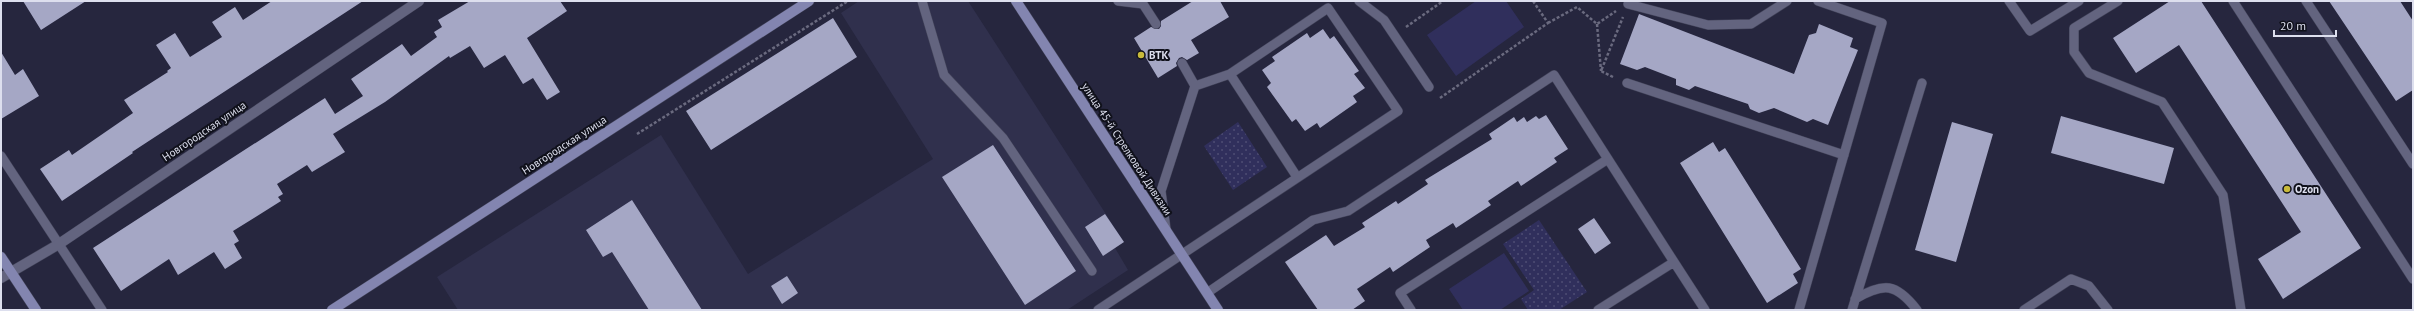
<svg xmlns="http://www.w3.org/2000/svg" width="2414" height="311" font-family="'PT Sans',sans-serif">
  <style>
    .built { fill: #30304d }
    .grass { fill: url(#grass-dots) }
    .pitch { fill: #302f5c }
    .building { fill: #a5a7c5 }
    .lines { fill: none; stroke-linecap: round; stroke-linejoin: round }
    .lane-casing { stroke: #43445a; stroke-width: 10 }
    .street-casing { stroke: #43445a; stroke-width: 11 }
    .secondary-casing { stroke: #43445a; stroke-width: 11 }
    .path { stroke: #6a6a7f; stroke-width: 2.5; stroke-dasharray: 3 2; stroke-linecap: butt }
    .lane { stroke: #63647f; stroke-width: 9 }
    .street { stroke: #63647f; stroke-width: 10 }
    .secondary { stroke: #8385b0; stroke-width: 10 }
    .poi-dot { fill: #c9ba3a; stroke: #10111b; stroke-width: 1.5 }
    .labels { text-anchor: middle; stroke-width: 4; stroke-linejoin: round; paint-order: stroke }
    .poi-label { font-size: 11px; font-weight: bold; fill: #dddfee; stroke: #10111b; text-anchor: start }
    .street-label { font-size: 11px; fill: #dddfee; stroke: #10111b }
  </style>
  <defs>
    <pattern id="grass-dots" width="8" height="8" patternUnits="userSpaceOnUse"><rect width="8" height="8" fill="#302f5c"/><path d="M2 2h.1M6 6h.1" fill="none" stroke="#4e4d74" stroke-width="1.8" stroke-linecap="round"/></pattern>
  </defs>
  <rect width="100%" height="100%" fill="#26263e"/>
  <!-- built -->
  <path class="built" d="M 859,1 L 968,1 L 1124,242 L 1115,248 L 1128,270 L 1067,310 L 458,310 L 437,277 L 661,135 L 748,274 L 933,159 L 841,13 Z"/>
  <!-- grass -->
  <path class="grass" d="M 1238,122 L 1267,167 L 1233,190 L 1204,146 Z
    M 1539,220 L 1587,292 L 1559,310 L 1528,310 L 1521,299 L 1534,290 L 1503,244 Z"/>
  <!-- pitch -->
  <path class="pitch" d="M 1476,1 L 1506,1 L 1524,27 L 1456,76 L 1427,35 Z
    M 1504,253 L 1529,291 L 1500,310 L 1463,310 L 1449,289 Z"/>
  <!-- building -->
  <path class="building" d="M 23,1 L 86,1 L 41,30 Z
    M 272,1 L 363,1 L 132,152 L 133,153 L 62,201 L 40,169 L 69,150 L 72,155 L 133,113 L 124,100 L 168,72 L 167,71 L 171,68 L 156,45 L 175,33 L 190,57 L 222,37 L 212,22 L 235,7 L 243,20 Z
    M 470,1 L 560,1 L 567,11 L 527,38 L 560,92 L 547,100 L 533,78 L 523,84 L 505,55 L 484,68 L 470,46 L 450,58 L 449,56 L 385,102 L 333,134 L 345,152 L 312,172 L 307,165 L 277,184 L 283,194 L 278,197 L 281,201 L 233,231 L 239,241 L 234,244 L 242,258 L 225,269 L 214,252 L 178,275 L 169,259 L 121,291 L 93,248 L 325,98 L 335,114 L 363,96 L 351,79 L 402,44 L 411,56 L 437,37 L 434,32 L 442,27 L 438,20 Z
    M 1193,1 L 1220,1 L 1229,17 L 1191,40 L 1199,53 L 1187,60 L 1182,57 L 1179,58 L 1176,63 L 1177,66 L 1158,78 L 1134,38 L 1151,27 L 1159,29 L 1161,26 L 1161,21 Z
    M 2170,1 L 2201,1 L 2361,248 L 2283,299 L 2258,259 L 2301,232 L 2179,45 L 2136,73 L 2113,38 Z
    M 2329,1 L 2400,1 L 2413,21 L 2413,90 L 2396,101 Z
    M 1639,14 L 1794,74 L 1809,35 L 1816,33 L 1819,24 L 1853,38 L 1850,47 L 1858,50 L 1828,125 L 1813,119 L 1807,122 L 1774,108 L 1759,113 L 1750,109 L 1748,104 L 1695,86 L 1689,90 L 1676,85 L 1676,79 L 1645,67 L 1637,70 L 1620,64 Z
    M 833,18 L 857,57 L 711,150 L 686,111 Z
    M 1323,29 L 1330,39 L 1334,36 L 1359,71 L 1354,74 L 1365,88 L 1353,96 L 1357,102 L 1320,128 L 1317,123 L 1305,131 L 1296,119 L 1292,122 L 1267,87 L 1271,83 L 1262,70 L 1275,61 L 1272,57 L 1307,33 L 1310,38 Z
    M 1,52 L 15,75 L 23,69 L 39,96 L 1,119 Z
    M 1546,115 L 1568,149 L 1554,158 L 1557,162 L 1521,186 L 1518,181 L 1488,201 L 1491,205 L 1456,228 L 1453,223 L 1426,240 L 1430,247 L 1393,272 L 1390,267 L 1357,289 L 1365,301 L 1352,310 L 1318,310 L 1285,262 L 1326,235 L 1334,246 L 1365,227 L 1362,223 L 1396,201 L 1398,204 L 1428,184 L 1425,180 L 1492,139 L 1489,134 L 1514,117 L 1517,122 L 1524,117 L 1527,122 L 1536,116 L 1539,119 Z
    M 2061,116 L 2174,148 L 2164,184 L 2051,153 Z
    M 1952,122 L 1993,134 L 1956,262 L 1915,250 Z
    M 1713,142 L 1719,152 L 1725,148 L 1801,269 L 1793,274 L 1798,283 L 1767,303 L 1680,163 Z
    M 993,145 L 1076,271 L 1025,305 L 942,177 Z
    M 632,200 L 702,310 L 649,310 L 612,252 L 603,257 L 586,230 Z
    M 1105,214 L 1124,242 L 1103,256 L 1085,227 Z
    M 1594,218 L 1611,243 L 1595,254 L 1578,229 Z
    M 787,276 L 798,293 L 782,304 L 771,286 Z"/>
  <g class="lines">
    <defs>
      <path id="lane" d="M 922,1 L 944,75 L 1003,138 L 1092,271
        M 1118,1 L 1143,4 L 1156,24
        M 1359,1 L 1384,20 L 1429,87
        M 2009,1 L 2030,31 L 2079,1
        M 2118,1 L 2074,28 L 2074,52 L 2089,73 L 2162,102 L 2223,195 L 2241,310
        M 2233,1 L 2413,279
        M 2306,1 L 2413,164
        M 1628,4 L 1708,25 L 1751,24 L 1787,1
        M 1230,74 L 1297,177
        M 1627,83 L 1844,155
        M 1,156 L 102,310
        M 1166,229 L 1161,191 L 1195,86 L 1182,63
        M 1207,293 L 1313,220 L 1348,211 L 1554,75 L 1674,262
        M 1855,299 C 1884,282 1896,283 1917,310
        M 1098,310 L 1398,111 L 1328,8 L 1230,74 L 1195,86
        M 1411,310 L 1400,293 L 1608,159
        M 1598,310 L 1674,262 L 1705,310
        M 1799,310 L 1882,23 L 1818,1
        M 1852,310 L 1922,83
        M 2024,310 L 2071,279 L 2089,286 L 2108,310"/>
      <path id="street" d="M 1,278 L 59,244 L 419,1"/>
      <path id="secondary" d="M 1016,1 L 1218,310
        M 1,257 L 36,310
        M 332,310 L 809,1"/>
    </defs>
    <!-- lane casing -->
    <use href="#lane" class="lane-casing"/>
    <!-- street casing -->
    <use href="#street" class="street-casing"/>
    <!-- secondary casing -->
    <use href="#secondary" class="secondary-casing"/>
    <!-- path -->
    <path class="path" d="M 1548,23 L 1577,7 L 1597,24 L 1616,11
      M 1597,24 L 1601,71
      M 1406,27 L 1443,1
      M 1613,77 L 1601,71 L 1623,17
      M 1440,98 L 1548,23 L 1533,1
      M 637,134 L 848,1"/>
    <!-- lane -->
    <use href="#lane" class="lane"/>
    <!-- street -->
    <use href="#street" class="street"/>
    <!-- secondary -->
    <use href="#secondary" class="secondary"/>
  </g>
  <!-- markers -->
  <g class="poi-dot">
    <circle cx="1141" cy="55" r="4"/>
    <circle cx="2287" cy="189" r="4"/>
  </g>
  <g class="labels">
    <!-- poi labels -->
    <g class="poi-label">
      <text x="1149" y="59">ВТК</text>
      <text x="2295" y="193">Ozon</text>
    </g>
    <!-- street labels -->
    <g class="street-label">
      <text transform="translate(204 131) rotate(-34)" y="4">Новгородская улица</text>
      <text transform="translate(564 145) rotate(-33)" y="4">Новгородская улица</text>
      <text transform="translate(1127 149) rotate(57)" y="4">улица 45-й Стрелковой Дивизии</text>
    </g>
  </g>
  <!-- border -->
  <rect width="2414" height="311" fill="none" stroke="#dddfee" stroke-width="4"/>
  <!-- scale -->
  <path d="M2274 30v6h62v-6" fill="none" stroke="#dddfee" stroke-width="2"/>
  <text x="2280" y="30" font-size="12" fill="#dddfee" stroke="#10111b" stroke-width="3" paint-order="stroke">20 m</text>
</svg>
